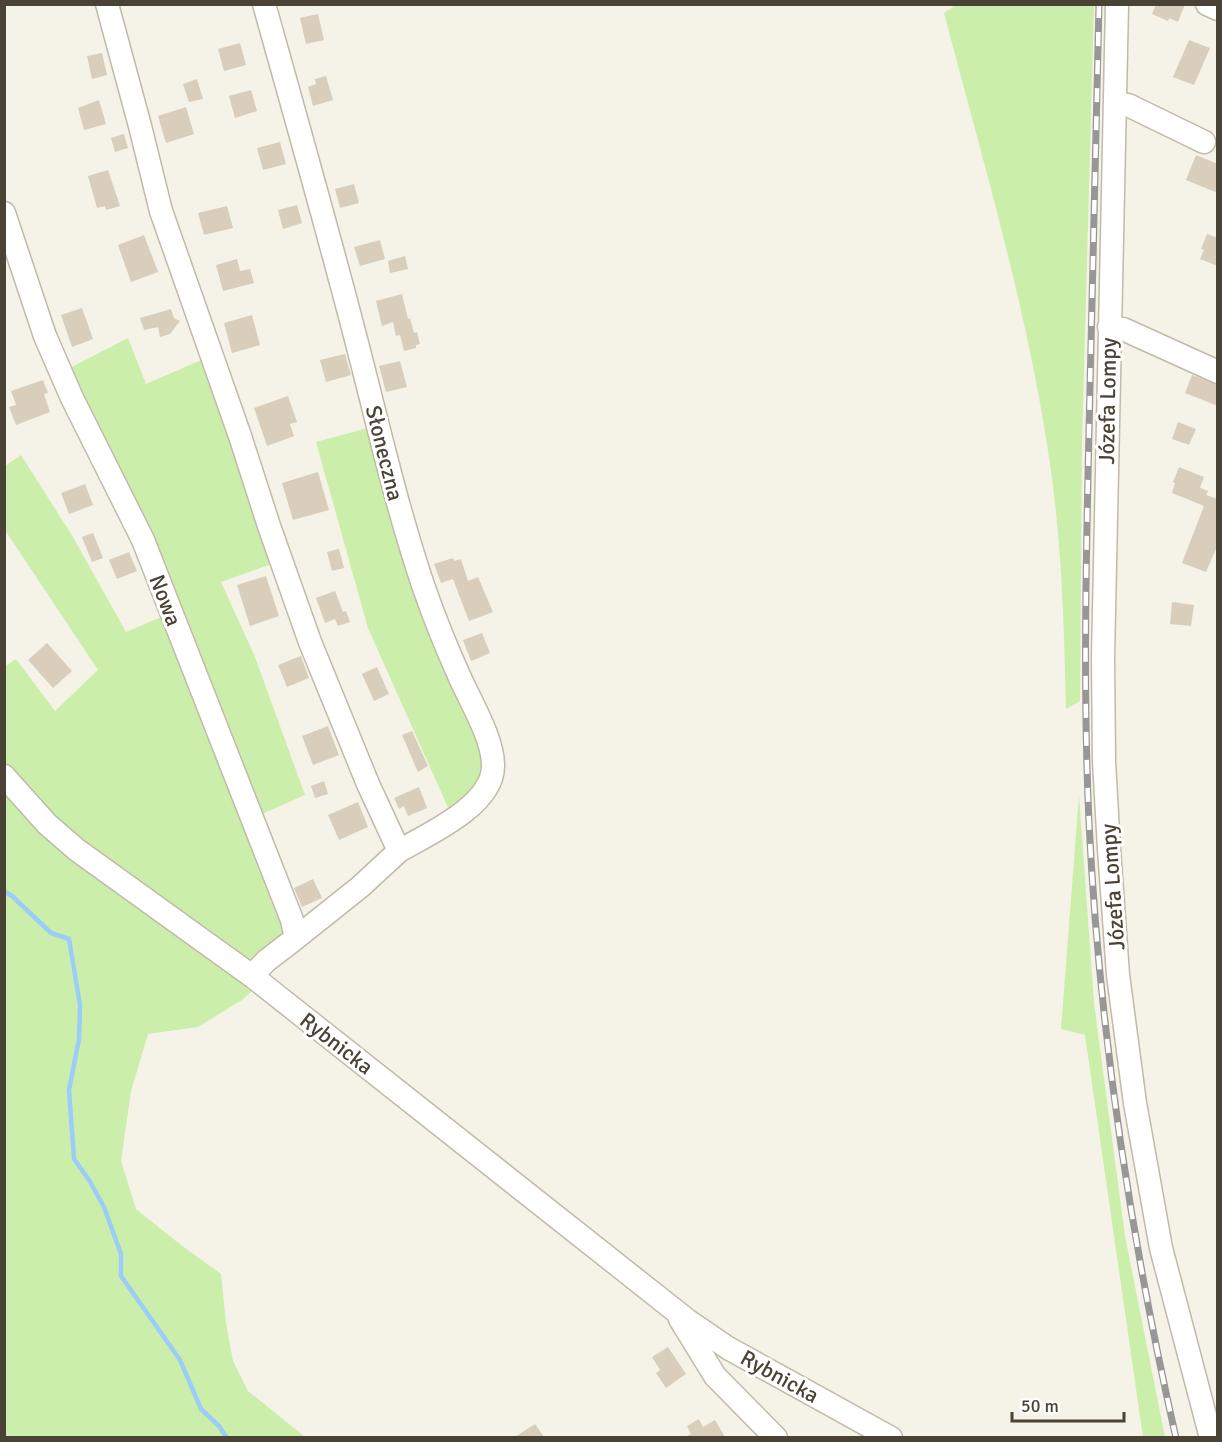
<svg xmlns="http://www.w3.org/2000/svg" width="1222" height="1442" font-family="Signika,sans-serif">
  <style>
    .green { fill: #cbeeab }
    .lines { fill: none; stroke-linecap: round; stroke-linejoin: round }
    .stream { stroke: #9ccdf8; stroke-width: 4.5 }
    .building { fill: #d8cebb }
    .minor-casing { stroke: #c2baa8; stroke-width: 25 }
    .minor { stroke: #fff; stroke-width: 22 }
    .rail-casing { stroke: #979797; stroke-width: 7 }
    .rail { stroke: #fff; stroke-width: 4.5; stroke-dasharray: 14; stroke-linecap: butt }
    .labels { text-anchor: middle; stroke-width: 6; stroke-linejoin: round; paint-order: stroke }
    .street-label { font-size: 22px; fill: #494235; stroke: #fff }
  </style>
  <rect width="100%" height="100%" fill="#f5f2e7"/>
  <!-- green -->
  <path class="green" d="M 956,5 L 1094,5 L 1082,445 L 1080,701 L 1066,709 C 1064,627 1062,545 1050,464 C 1028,311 983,162 944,13 Z
    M 128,338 L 146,384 L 206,358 L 277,562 L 221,582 L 255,657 L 305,795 L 257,816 L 66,370 Z
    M 375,426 L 487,761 L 483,784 L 450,812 L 368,628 L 316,442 Z
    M 21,455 L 73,537 L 126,632 L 164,616 L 286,934 L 251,961 L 245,961 L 146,894 L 41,807 L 5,765 L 4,667 L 16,659 L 55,711 L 98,670 L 5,530 L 5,466 Z
    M 5,786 L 254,989 L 242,1000 L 198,1027 L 148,1034 L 131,1091 L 121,1161 L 136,1209 L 181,1245 L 221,1274 L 226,1323 L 233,1361 L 248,1391 L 305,1437 L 5,1437 Z
    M 1079,795 L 1094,1003 L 1125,1236 L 1165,1437 L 1143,1437 L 1085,1035 L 1061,1029 Z"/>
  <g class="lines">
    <!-- stream -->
    <path class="stream" d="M 4,891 L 12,896 L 51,933 L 69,939 L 80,1005 L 79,1039 L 69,1090 L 74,1159 L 89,1180 L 104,1207 L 121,1254 L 121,1276 L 180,1360 L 201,1409 L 219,1426 L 227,1438"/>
  </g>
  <!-- building -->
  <path class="building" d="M 1156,4 L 1185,4 L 1178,22 L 1169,18 L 1168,21 L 1152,14 Z
    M 318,14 L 324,40 L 306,44 L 300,18 Z
    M 1189,40 L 1210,48 L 1194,85 L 1173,77 Z
    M 240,43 L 246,65 L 224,71 L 218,49 Z
    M 102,53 L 107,75 L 92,79 L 87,56 Z
    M 326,76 L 333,100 L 313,106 L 308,87 L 316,84 L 315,79 Z
    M 197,79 L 203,99 L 189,102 L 183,84 Z
    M 251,90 L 257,111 L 235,118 L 229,96 Z
    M 99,100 L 106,124 L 84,130 L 78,108 Z
    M 186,107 L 194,134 L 166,143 L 158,116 Z
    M 124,134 L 128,148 L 115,152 L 111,138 Z
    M 280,142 L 286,164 L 263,170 L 257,148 Z
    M 1196,155 L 1218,164 L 1218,193 L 1186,180 Z
    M 108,170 L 120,206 L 106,210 L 105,206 L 97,208 L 88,176 Z
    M 354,184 L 359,203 L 340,208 L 335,189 Z
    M 297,205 L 302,223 L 283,229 L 278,210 Z
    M 227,206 L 233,228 L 204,235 L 198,213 Z
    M 1207,234 L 1218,238 L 1218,266 L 1200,259 L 1204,250 L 1201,249 Z
    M 144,235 L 158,272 L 131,282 L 118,245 Z
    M 380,240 L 385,259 L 360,266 L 354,247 Z
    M 405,256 L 408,269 L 390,273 L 388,261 Z
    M 237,259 L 240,271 L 250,269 L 254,283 L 223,291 L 216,265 Z
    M 402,294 L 408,319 L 410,318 L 414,333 L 417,332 L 420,344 L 416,345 L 416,348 L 404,351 L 400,335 L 396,336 L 393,322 L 382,326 L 376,301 Z
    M 82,308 L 93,339 L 72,347 L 61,315 Z
    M 171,309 L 174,318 L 180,321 L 170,334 L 160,337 L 158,327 L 144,330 L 140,318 Z
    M 252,315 L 260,345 L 232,353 L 224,323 Z
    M 345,354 L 351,375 L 326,382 L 320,360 Z
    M 400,361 L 407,387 L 386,392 L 379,366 Z
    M 1192,375 L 1218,385 L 1218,406 L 1185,393 Z
    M 43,380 L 48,393 L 44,394 L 50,412 L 16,425 L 9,407 L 16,405 L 11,391 Z
    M 288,396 L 297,422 L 290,424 L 294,436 L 267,446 L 254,408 Z
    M 1178,422 L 1196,429 L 1189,445 L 1172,439 Z
    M 1179,467 L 1204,477 L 1200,488 L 1208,491 L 1206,495 L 1218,499 L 1218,544 L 1206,572 L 1182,563 L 1204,506 L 1172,493 L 1175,483 L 1173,482 Z
    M 318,472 L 329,510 L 293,520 L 282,483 Z
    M 85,484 L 93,505 L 69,514 L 61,493 Z
    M 93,533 L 103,558 L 92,562 L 82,537 Z
    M 339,549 L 344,568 L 332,571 L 327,552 Z
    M 129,552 L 137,571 L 117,579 L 109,560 Z
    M 453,558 L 454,561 L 461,559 L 468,581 L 478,577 L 493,612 L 469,621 L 453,579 L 441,583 L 434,564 Z
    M 266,576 L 279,616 L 250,626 L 237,585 Z
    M 335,591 L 343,612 L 346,611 L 350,622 L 338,626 L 335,619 L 325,623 L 316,598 Z
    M 1172,602 L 1194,605 L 1191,626 L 1170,624 Z
    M 482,633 L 490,653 L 471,661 L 463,640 Z
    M 47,643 L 72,671 L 53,688 L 28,660 Z
    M 301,656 L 309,678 L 287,687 L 278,665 Z
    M 377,667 L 389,694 L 374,701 L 362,674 Z
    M 328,726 L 339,755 L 313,765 L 302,736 Z
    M 412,731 L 428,766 L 418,772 L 402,735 Z
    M 324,781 L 328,794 L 315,798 L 311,786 Z
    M 419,787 L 427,808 L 408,816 L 404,806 L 399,809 L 394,798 Z
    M 358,802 L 368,827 L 339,840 L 328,815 Z
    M 313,879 L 322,898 L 302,907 L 294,888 Z
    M 668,1347 L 686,1374 L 666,1388 L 656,1373 L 660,1370 L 652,1357 Z
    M 699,1419 L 703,1427 L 715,1420 L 725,1437 L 685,1437 L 691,1434 L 687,1426 Z
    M 535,1424 L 544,1437 L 515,1437 Z"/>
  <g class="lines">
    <defs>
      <path id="minor" d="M 107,4 L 140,126 L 161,211 L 240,436 L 269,526 L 310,642 L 368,784 L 399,851 L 360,887 L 296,938
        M 264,4 C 294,111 324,217 352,324 C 375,411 394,499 423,585 C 434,617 447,649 461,680 C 472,704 494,741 493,767 C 492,806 428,834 399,851
        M 1117,4 L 1103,658 L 1104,761 L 1109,849 L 1118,975 L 1135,1103 L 1161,1248 L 1211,1438
        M 1207,4 L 1218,9
        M 1115,103 L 1128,105 L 1204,142
        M 4,213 L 45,336 L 72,398 L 143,540 L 292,920 L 296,938 L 266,961 L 252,976
        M 1109,327 L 1123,329 L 1218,372
        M 4,776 L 47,824 L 77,850 L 252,976 L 687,1320 L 728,1348 L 891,1438
        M 680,1319 L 715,1376 L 776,1438"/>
    </defs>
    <!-- minor casing -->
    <use href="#minor" class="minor-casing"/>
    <!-- minor -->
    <use href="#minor" class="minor"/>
    <defs>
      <path id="rail" d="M 1099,4 C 1096,147 1092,289 1089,431 C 1086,562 1083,692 1089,822 C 1099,1029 1130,1235 1176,1438"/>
    </defs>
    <!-- rail casing -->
    <use href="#rail" class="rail-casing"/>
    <!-- rail -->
    <use href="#rail" class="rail"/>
  </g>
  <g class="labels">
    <!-- street labels -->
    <g class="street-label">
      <text transform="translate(1107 401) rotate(-89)" y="8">Józefa Lompy</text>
      <text transform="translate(385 453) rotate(76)" y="8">Słoneczna</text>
      <text transform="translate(166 600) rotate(69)" y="8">Nowa</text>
      <text transform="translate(1112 887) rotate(-94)" y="8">Józefa Lompy</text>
      <text transform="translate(337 1043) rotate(38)" y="8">Rybnicka</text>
      <text transform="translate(780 1376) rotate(29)" y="8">Rybnicka</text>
    </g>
  </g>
  <!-- border -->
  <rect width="1222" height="1442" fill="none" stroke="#494235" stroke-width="12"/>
  <!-- scale -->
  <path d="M1012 1412v9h112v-9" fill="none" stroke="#494235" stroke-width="3"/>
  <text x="1021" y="1412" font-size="18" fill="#494235" stroke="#ffffff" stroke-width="4.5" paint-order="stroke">50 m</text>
</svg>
